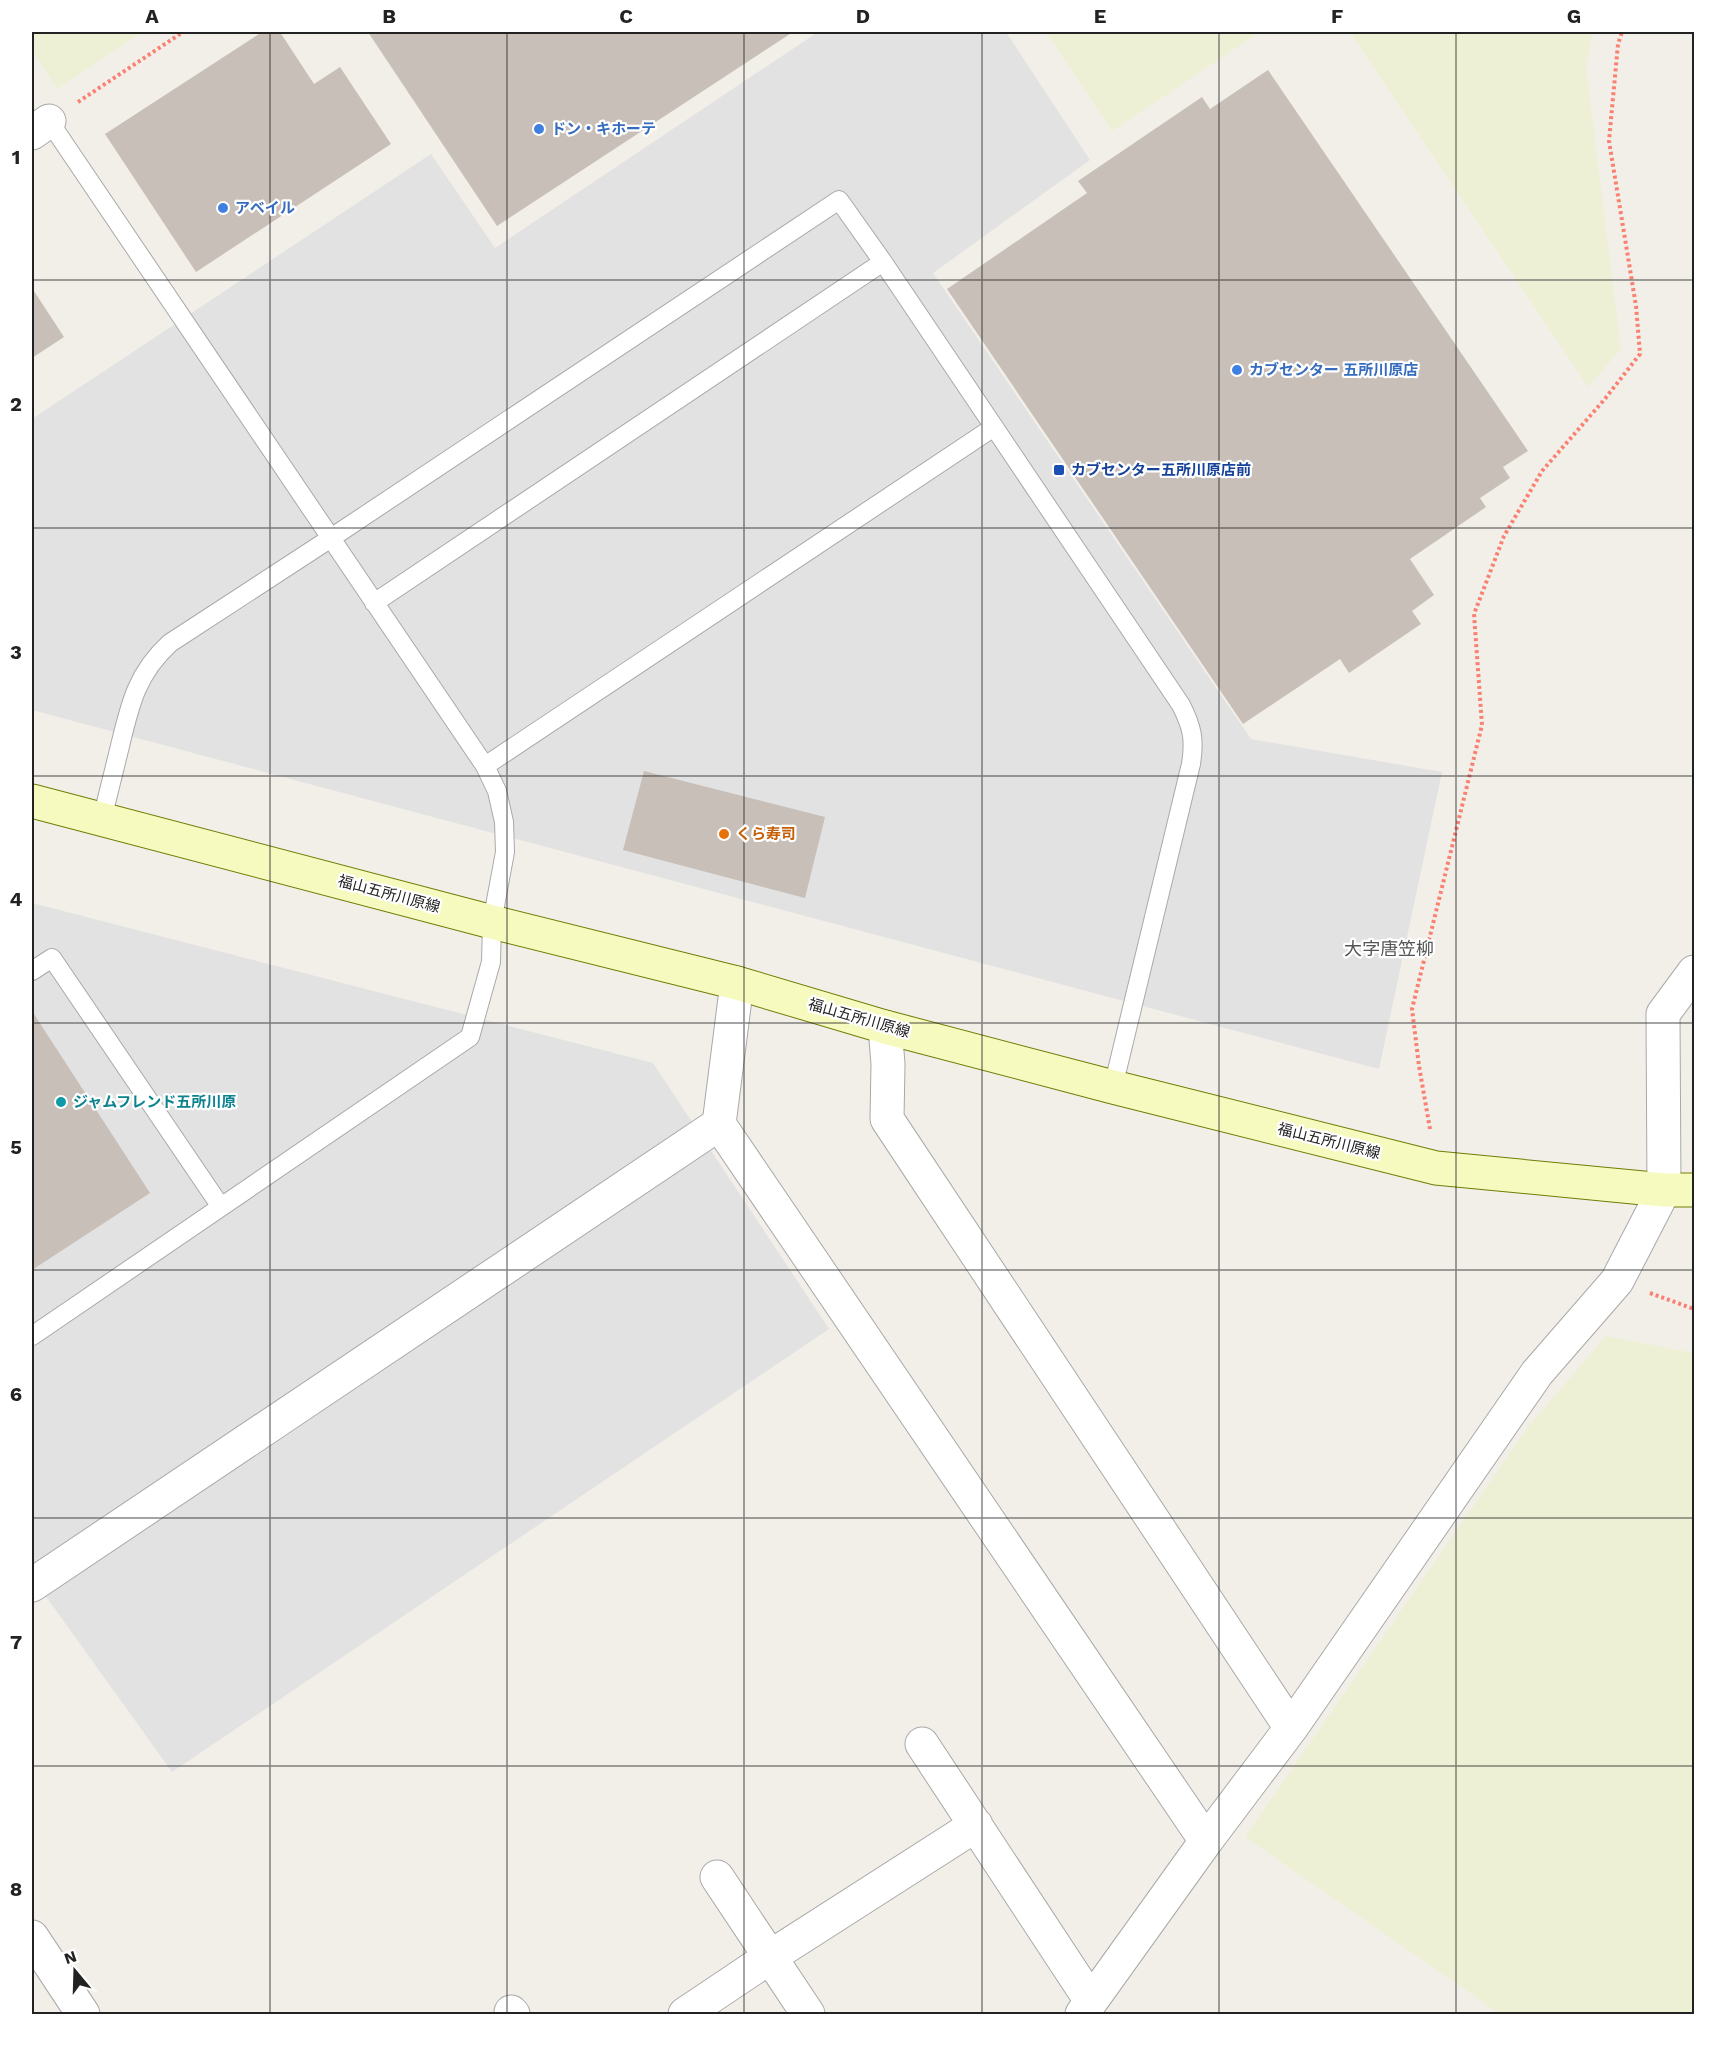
<svg xmlns="http://www.w3.org/2000/svg" width="1726" height="2046" font-family="'Work Sans','Noto Sans JP',sans-serif">
  <style>
    .farmland { fill: #eef0d5 }
    .parking { fill: #e2e2e2 }
    .building { fill: #c7bfb8 }
    .lines { fill: none; stroke-linecap: round; stroke-linejoin: round }
    .service-casing { stroke: #a9a9a9; stroke-width: 20 }
    .minor-casing { stroke: #a9a9a9; stroke-width: 35 }
    .secondary-casing { stroke: #707d05; stroke-width: 35 }
    .path { stroke: #fa8072; stroke-width: 4; stroke-dasharray: 3 3; stroke-linecap: butt }
    .service { stroke: #fff; stroke-width: 18 }
    .minor { stroke: #fff; stroke-width: 33 }
    .secondary { stroke: #f7fabf; stroke-width: 33 }
    .grid { fill: none; stroke: #222; stroke-width: 1.5; stroke-opacity: 0.55 }
    .shop-dot { fill: #3f7fe0; stroke: #fff; stroke-width: 2 }
    .transit-dot { fill: #1a4fb4; stroke: #fff; stroke-width: 2 }
    .food-dot { fill: #e8710a; stroke: #fff; stroke-width: 2 }
    .culture-dot { fill: #0f9aa8; stroke: #fff; stroke-width: 2 }
    .labels { text-anchor: middle; stroke-width: 4.5; stroke-linejoin: round; paint-order: stroke }
    .shop-label { font-size: 15px; font-weight: bold; fill: #366cbe; stroke: #fff; text-anchor: start }
    .transit-label { font-size: 15px; font-weight: bold; fill: #164399; stroke: #fff; text-anchor: start }
    .food-label { font-size: 15px; font-weight: bold; fill: #c56008; stroke: #fff; text-anchor: start }
    .street-label { font-size: 15px; fill: #222; stroke: #fff }
    .culture-label { font-size: 15px; font-weight: bold; fill: #0d838f; stroke: #fff; text-anchor: start }
    .quarter-label { font-size: 18px; fill: #555; stroke: #fff }
    .neatline { fill: none; stroke: #222; stroke-width: 2 }
    .grid-label { font-size: 20px; text-anchor: middle; font-weight: bold; fill: #222 }
  </style>
  <rect width="100%" height="100%" fill="#f2efe9"/>
  <!-- farmland -->
  <path class="farmland" d="M 32,32 L 142,32 L 57,89 L 32,50 Z
    M 1046,32 L 1260,32 L 1112,131 Z
    M 1350,32 L 1593,32 L 1586,67 L 1621,349 L 1588,387 Z
    M 1606,1336 L 1694,1353 L 1694,2014 L 1500,2014 L 1245,1837 L 1528,1427 Z"/>
  <!-- parking -->
  <path class="parking" d="M 818,32 L 1006,32 L 1090,160 L 933,273 L 1251,739 L 1442,772 L 1379,1069 L 32,710 L 32,419 L 431,154 L 495,248 Z
    M 32,903 L 653,1063 L 829,1329 L 172,1772 L 32,1577 Z"/>
  <!-- building -->
  <path class="building" d="M 262,32 L 280,32 L 314,84 L 340,67 L 391,144 L 196,272 L 105,134 Z
    M 368,32 L 793,32 L 497,226 Z
    M 1268,70 L 1528,451 L 1503,467 L 1510,478 L 1480,498 L 1486,507 L 1410,559 L 1434,595 L 1412,611 L 1421,624 L 1349,673 L 1340,659 L 1243,724 L 947,289 L 1087,193 L 1078,181 L 1202,97 L 1210,109 Z
    M 32,288 L 64,337 L 32,358 Z
    M 644,771 L 825,817 L 805,898 L 623,850 Z
    M 32,1011 L 150,1193 L 32,1270 Z"/>
  <g class="lines">
    <defs>
      <path id="service" d="M 374,603 L 883,262 L 1181,705 C 1192,727 1195,739 1191,764 L 1113,1087
        M 485,766 L 994,427
        M 102,819 C 108,795 114,770 120,746 C 130,704 137,673 170,643 L 331,538 L 839,200 L 883,262
        M 32,971 L 52,958 L 221,1207
        M 32,1336 L 470,1037 L 491,962 L 492,922 L 505,852 L 504,822 L 497,791 L 485,766 L 49,121"/>
      <path id="minor" d="M 32,133 L 49,121
        M 737,983 L 719,1124 L 1206,1841
        M 885,1027 L 888,1064 L 887,1119 L 1291,1728
        M 32,1585 L 719,1124
        M 922,1744 L 1091,2001
        M 717,1877 L 808,2014
        M 32,1937 L 83,2014
        M 511,2012 L 513,2014
        M 685,2014 L 770,1957 L 976,1825
        M 1082,2014 L 1206,1841 L 1291,1728 L 1537,1373 L 1617,1281 L 1664,1190 L 1663,1014 L 1694,972"/>
      <path id="secondary" d="M 32,801 L 492,922 L 737,983 L 885,1027 L 1113,1087 L 1436,1168 L 1664,1190 L 1694,1190"/>
    </defs>
    <!-- service casing -->
    <use href="#service" class="service-casing"/>
    <!-- minor casing -->
    <use href="#minor" class="minor-casing"/>
    <!-- secondary casing -->
    <use href="#secondary" class="secondary-casing"/>
    <!-- path -->
    <path class="path" d="M 78,102 L 183,32
      M 1430,1129 L 1419,1066 L 1412,1009 L 1482,725 L 1474,614 L 1504,536 L 1542,471 L 1604,400 L 1640,354 L 1636,306 L 1609,141 L 1618,44 L 1622,32
      M 1650,1293 L 1694,1309"/>
    <!-- service -->
    <use href="#service" class="service"/>
    <!-- minor -->
    <use href="#minor" class="minor"/>
    <!-- secondary -->
    <use href="#secondary" class="secondary"/>
  </g>
  <!-- grid -->
  <path class="grid" d="M 270,32 L 270,2014M 507,32 L 507,2014M 744,32 L 744,2014M 982,32 L 982,2014M 1219,32 L 1219,2014M 1456,32 L 1456,2014M 32,280 L 1694,280M 32,528 L 1694,528M 32,776 L 1694,776M 32,1023 L 1694,1023M 32,1270 L 1694,1270M 32,1518 L 1694,1518M 32,1766 L 1694,1766"/>
  <!-- markers -->
  <g class="shop-dot">
    <circle cx="539" cy="129" r="6"/>
    <circle cx="223" cy="208" r="6"/>
    <circle cx="1237" cy="370" r="6"/>
  </g>
  <rect class="transit-dot" x="1053" y="464" width="12" height="12" rx="3"/>
  <circle class="food-dot" cx="724" cy="834" r="6"/>
  <circle class="culture-dot" cx="61" cy="1102" r="6"/>
  <g class="labels">
    <!-- shop labels -->
    <g class="shop-label">
      <text x="551" y="134">ドン・キホーテ</text>
      <text x="235" y="213">アベイル</text>
      <text x="1249" y="375">カブセンター 五所川原店</text>
    </g>
    <!-- transit labels -->
    <g class="transit-label">
      <text x="1071" y="475">カブセンター五所川原店前</text>
    </g>
    <!-- food labels -->
    <g class="food-label">
      <text x="736" y="839">くら寿司</text>
    </g>
    <!-- street labels -->
    <g class="street-label">
      <text transform="translate(389 894) rotate(15)" y="5">福山五所川原線</text>
      <text transform="translate(859 1018) rotate(16)" y="5">福山五所川原線</text>
      <text transform="translate(1329 1141) rotate(14)" y="5">福山五所川原線</text>
    </g>
    <!-- culture labels -->
    <g class="culture-label">
      <text x="73" y="1107">ジャムフレンド五所川原</text>
    </g>
    <!-- quarter labels -->
    <g class="quarter-label">
      <text x="1389" y="955">大字唐笠柳</text>
    </g>
  </g>
  <!-- border -->
  <rect width="1726" height="2046" fill="none" stroke="#ffffff" stroke-width="66"/>
  <!-- north arrow -->
  <g transform="translate(75 1971) rotate(341)" stroke="#ffffff" stroke-width="4.5" paint-order="stroke">
  <path d="M0-4.5L10 22L0 15L-10 22Z" fill="#222222"/>
  <text y="-9" font-size="16" font-weight="bold" text-anchor="middle" fill="#222222">N</text>
  </g>
  <rect x="33" y="33" width="1660" height="1980" class="neatline"/>
  <g class="grid-label">
    <text x="152" y="23">A</text>
    <text x="389" y="23">B</text>
    <text x="626" y="23">C</text>
    <text x="863" y="23">D</text>
    <text x="1100" y="23">E</text>
    <text x="1337" y="23">F</text>
    <text x="1574" y="23">G</text>
    <text x="16" y="164">1</text>
    <text x="16" y="411">2</text>
    <text x="16" y="659">3</text>
    <text x="16" y="906">4</text>
    <text x="16" y="1154">5</text>
    <text x="16" y="1401">6</text>
    <text x="16" y="1649">7</text>
    <text x="16" y="1896">8</text>
  </g>
</svg>
